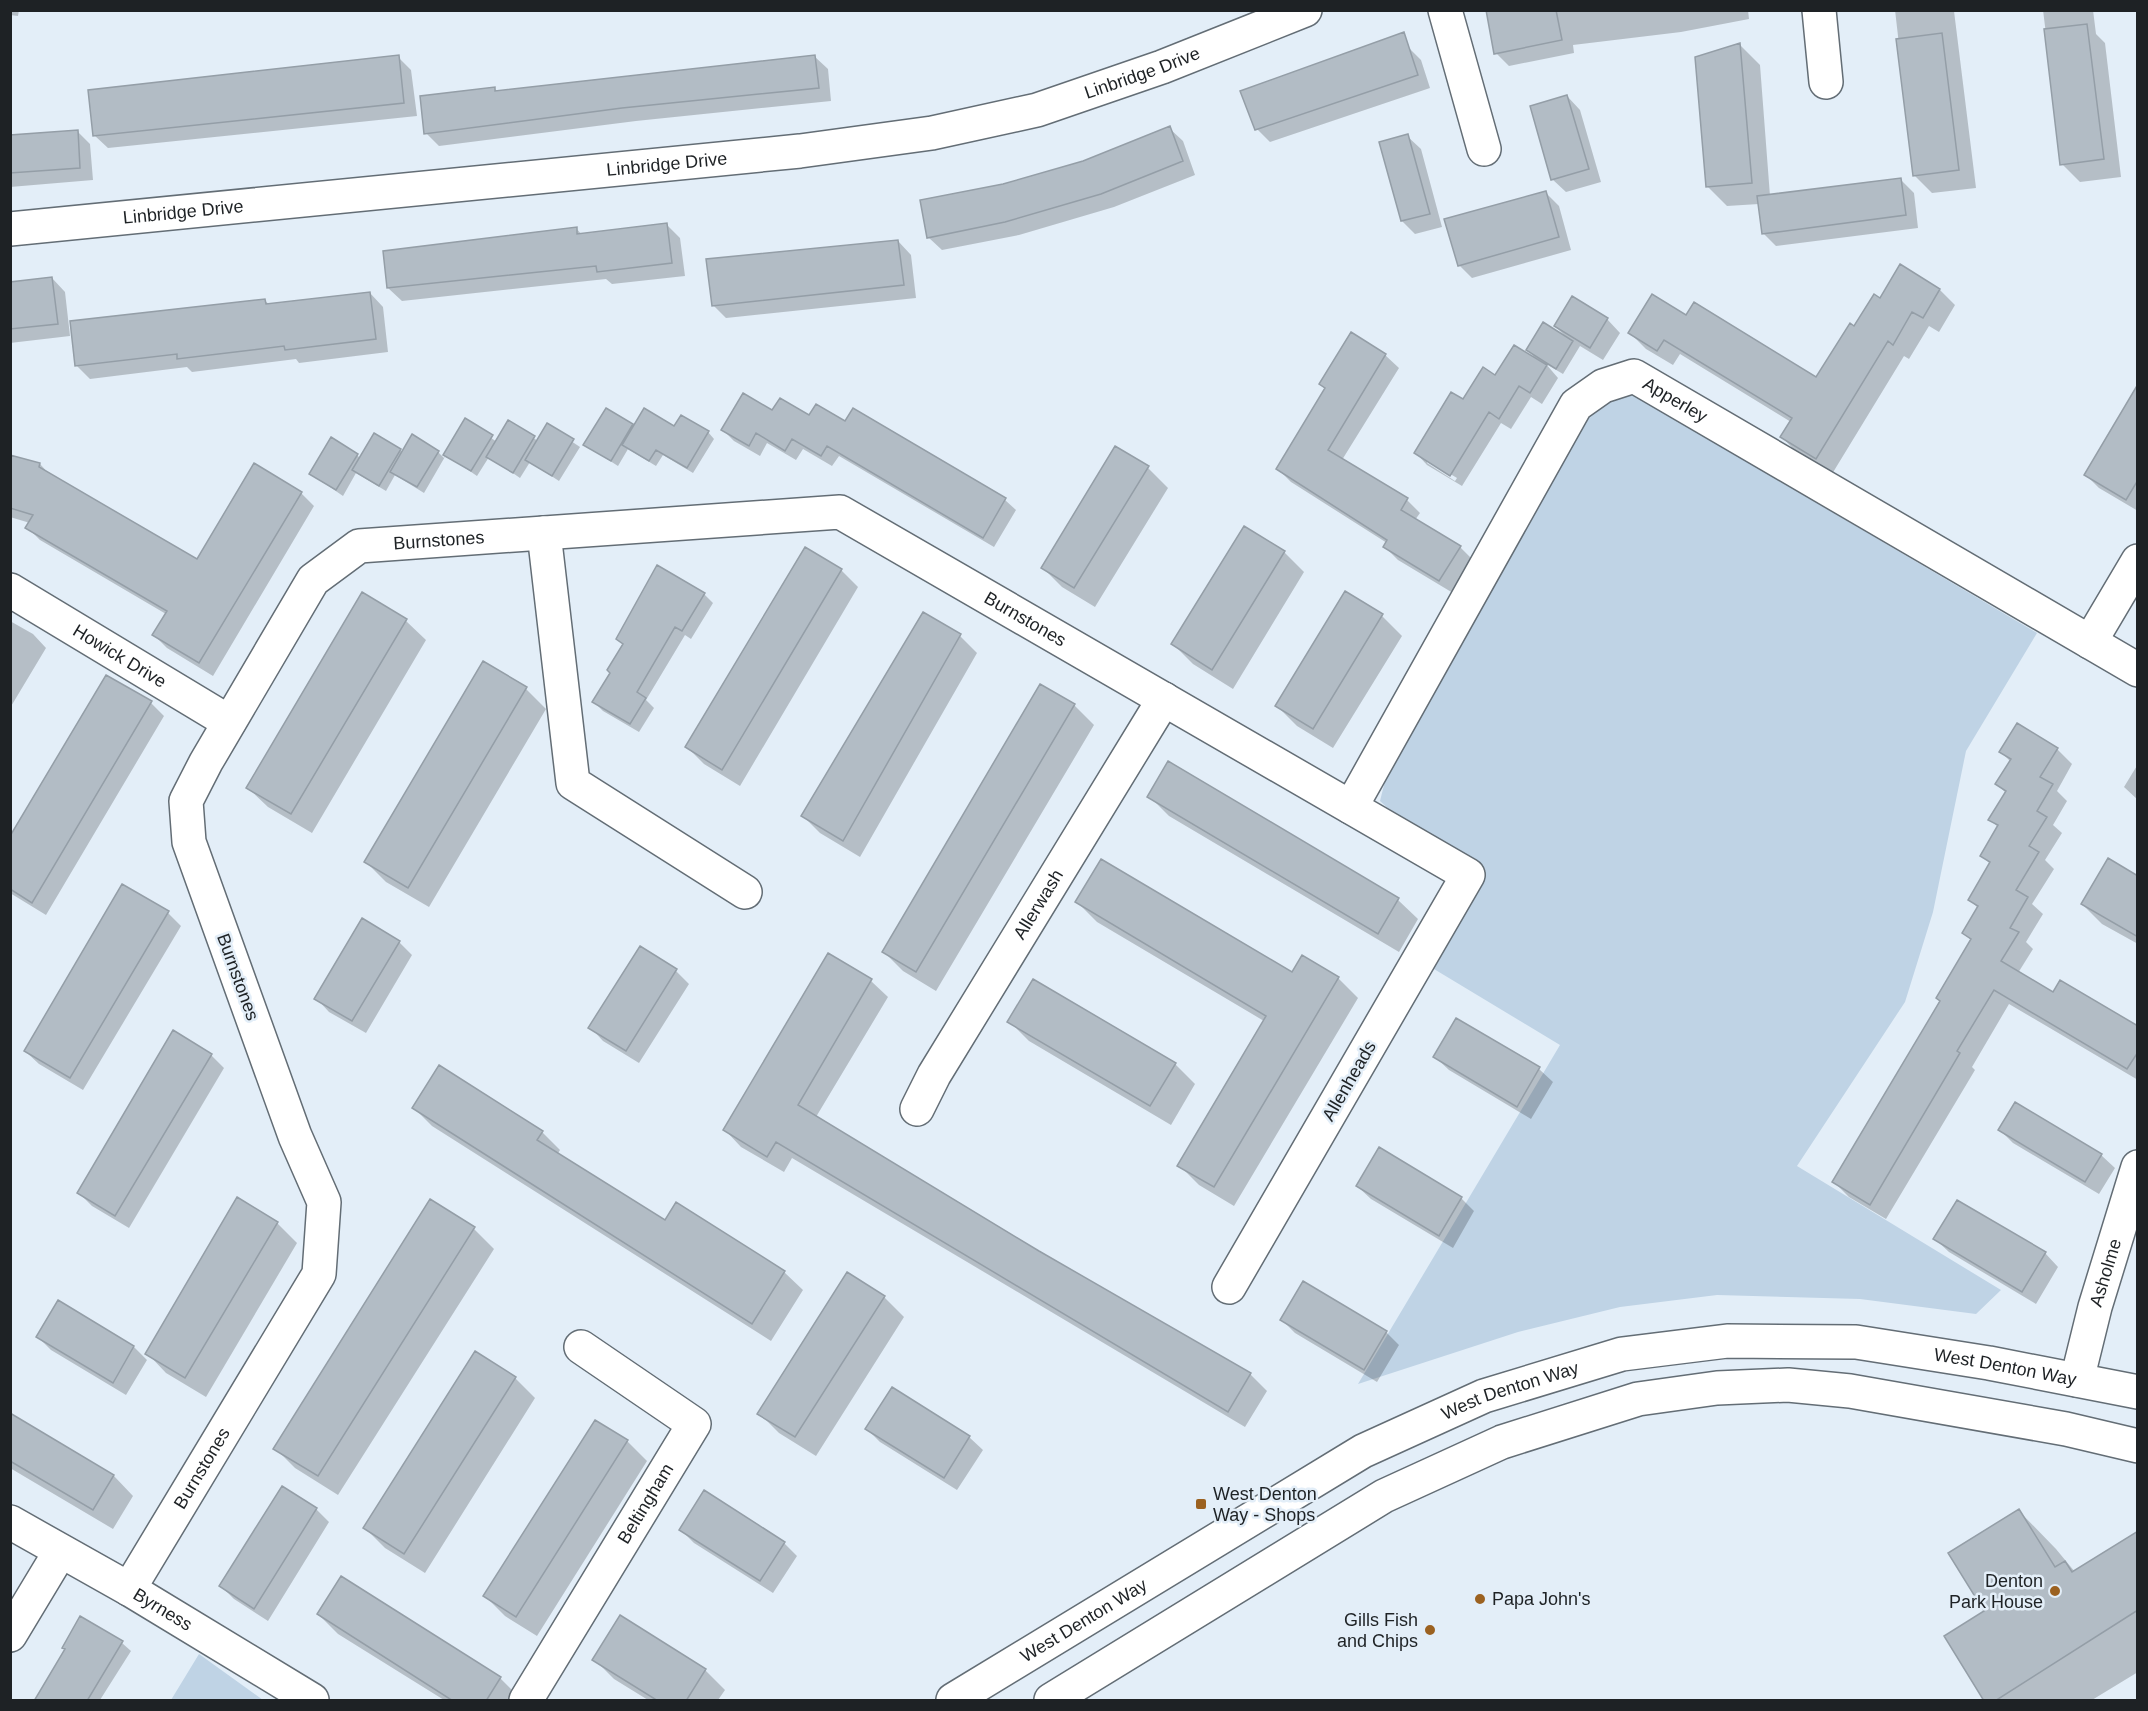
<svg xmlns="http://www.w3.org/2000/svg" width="2148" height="1711" font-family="Helvetica,sans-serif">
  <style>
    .green { fill: #bfd3e5 }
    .shadow { fill: #0003; fill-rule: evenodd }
    .building { fill: #b2bcc5; stroke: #949ea7; stroke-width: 1.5 }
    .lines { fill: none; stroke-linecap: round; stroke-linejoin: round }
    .minor-casing { stroke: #636d75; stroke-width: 36 }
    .tertiary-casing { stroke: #636d75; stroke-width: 36 }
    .minor { stroke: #fff; stroke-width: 33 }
    .tertiary { stroke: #fff; stroke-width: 33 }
    .poi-dot { fill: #9b6120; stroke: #e3eef8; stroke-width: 2 }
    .labels { text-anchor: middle; stroke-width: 5; stroke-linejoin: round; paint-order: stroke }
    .street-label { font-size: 18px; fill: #1e2225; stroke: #e3eef8 }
    .poi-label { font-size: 18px; fill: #1e2225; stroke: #e3eef8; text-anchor: start }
  </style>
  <rect width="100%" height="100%" fill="#e3eef8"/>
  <!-- green -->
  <path class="green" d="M 1634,395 L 2037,633 L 1966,751 L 1933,912 L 1905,1002 L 1797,1166 L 2001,1290 L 1976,1314 L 1860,1299 L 1717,1295 L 1620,1307 L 1518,1332 L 1358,1384 L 1560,1045 L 1429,966 L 1486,871 L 1393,813 L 1380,801 L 1388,769 L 1583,418 L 1610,401 Z
    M 199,1654 L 263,1700 L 171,1700 Z"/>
  <!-- shadow -->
  <path class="shadow" d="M 10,10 L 19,10 L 18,16 L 10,15 Z
    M 1488,10 L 1748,10 L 1749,19 L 1681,32 L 1573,45 L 1574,53 L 1509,66 L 1496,53 Z
    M 1895,10 L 1961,10 L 1954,11 L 1976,188 L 1932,193 L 1914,175 Z
    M 2043,10 L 2093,10 L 2096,34 L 2105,43 L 2121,177 L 2080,182 L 2062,164 Z
    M 1740,45 L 1760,65 L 1770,196 L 1901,180 L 1914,193 L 1918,228 L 1776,246 L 1763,233 L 1759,204 L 1727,206 L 1707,186 Z
    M 1408,47 L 1421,60 L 1430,88 L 1270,142 L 1257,129 Z
    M 814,56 L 828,69 L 831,101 L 636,121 L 439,146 L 426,133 L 494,88 L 498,92 Z
    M 398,57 L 411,70 L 417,116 L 108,148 L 94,135 Z
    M 1567,96 L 1580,110 L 1601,182 L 1566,192 L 1552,179 Z
    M 1169,128 L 1183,141 L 1195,175 L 1114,207 L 1019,235 L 942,250 L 928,237 L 1003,186 L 1083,162 Z
    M 77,131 L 90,144 L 93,180 L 10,187 L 10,136 Z
    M 1407,136 L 1421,149 L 1442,227 L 1415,234 L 1402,221 Z
    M 1545,192 L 1559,206 L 1571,250 L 1472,278 L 1459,265 Z
    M 667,225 L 680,238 L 685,276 L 612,284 L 606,279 L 402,301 L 388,288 L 576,228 L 582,235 Z
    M 898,241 L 911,255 L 916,298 L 726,318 L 713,305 Z
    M 52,278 L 65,292 L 70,336 L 10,343 L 10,283 Z
    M 1940,290 L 1955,305 L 1939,332 L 1929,326 L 1909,359 L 1904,356 L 1832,474 L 1797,453 L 1782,437 L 1791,422 L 1680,354 L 1673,365 L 1646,349 L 1630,333 L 1687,317 L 1817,379 L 1855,328 L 1880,300 Z
    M 370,293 L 383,307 L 388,352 L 299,363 L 296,359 L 192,372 L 187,367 L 90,379 L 77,366 L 265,301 L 270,305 Z
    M 1607,319 L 1620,333 L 1603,360 L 1580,346 L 1563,374 L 1546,364 L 1558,378 L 1542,404 L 1531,397 L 1511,429 L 1501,423 L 1462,486 L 1427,465 L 1416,453 L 1463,402 L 1496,377 L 1535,358 L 1528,350 L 1566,337 L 1555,326 ZM 1427,460 L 1457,478 L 1455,481 L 1427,463 Z
    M 1385,355 L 1399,368 L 1342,460 L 1407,500 L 1420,513 L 1415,520 L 1460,547 L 1473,560 L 1453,593 L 1398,560 L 1385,547 L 1387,543 L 1291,482 L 1278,469 L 1326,390 L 1320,384 Z
    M 2138,396 L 2138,511 L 2099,488 L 2086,475 Z
    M 773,412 L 846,423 L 1005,500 L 1016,510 L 994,547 L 839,456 L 832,466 L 803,449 L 796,460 L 767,443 L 760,456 L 734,441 L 723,430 Z
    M 465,420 L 497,442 L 509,422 L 538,441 L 547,425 L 580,447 L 559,481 L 530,462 L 520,478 L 489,457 L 477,476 L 446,455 L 424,493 L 395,475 L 386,491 L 356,473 L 343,496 L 311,474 L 357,455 L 360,458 L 400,450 L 402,453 L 438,452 L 444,458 Z
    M 632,425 L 634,428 L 708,432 L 714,439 L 693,473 L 663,455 L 656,466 L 628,449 L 618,466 L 585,445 Z
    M 10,456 L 40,464 L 51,476 L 197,561 L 301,493 L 314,506 L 213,676 L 167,648 L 154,635 L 166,614 L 40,540 L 27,527 L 30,523 L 10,517 Z
    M 1148,468 L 1168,488 L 1095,607 L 1062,587 L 1042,567 Z
    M 806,549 L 841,570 L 858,587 L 740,786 L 704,764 L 687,747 Z
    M 1284,552 L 1304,572 L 1233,689 L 1193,664 L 1173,644 Z
    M 362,594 L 406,621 L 426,640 L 312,833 L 268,807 L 248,788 Z
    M 704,594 L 713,603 L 691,639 L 685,635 L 646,700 L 654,708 L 639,732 L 603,711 L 594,702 L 611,673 L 624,645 L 617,639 Z
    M 924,614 L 960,636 L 977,653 L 860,857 L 820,833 L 803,816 Z
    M 1382,616 L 1402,636 L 1333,748 L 1297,726 L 1277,706 Z
    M 10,621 L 33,634 L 46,648 L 10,708 Z
    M 484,663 L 526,689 L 546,709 L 429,907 L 386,882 L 366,862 Z
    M 151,703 L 164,716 L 46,915 L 10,893 L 10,839 Z
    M 1074,705 L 1094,725 L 936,991 L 903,971 L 883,951 Z
    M 2057,749 L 2072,764 L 2057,791 L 2067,801 L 2053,825 L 2062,833 L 2045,860 L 2054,869 L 2032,904 L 2043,914 L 2026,942 L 2033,949 L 2018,973 L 2054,994 L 2138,1028 L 2138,1080 L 2009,1004 L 1972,1067 L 1975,1070 L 1886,1219 L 1849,1197 L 1834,1182 L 1941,1001 L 1972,941 L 1963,933 L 1978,908 L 1969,899 L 1990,864 L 1982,855 L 1998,827 L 1990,820 L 2006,793 L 1997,784 L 2011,762 L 2001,752 Z
    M 1169,763 L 1398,900 L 1418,919 L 1399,952 L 1169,816 L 1149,796 Z
    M 2138,764 L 2138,800 L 2124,787 Z
    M 2138,877 L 2138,944 L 2102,924 L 2082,904 Z
    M 1077,902 L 1292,975 L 1338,978 L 1358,998 L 1234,1206 L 1199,1185 L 1179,1165 L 1264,1021 L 1097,922 Z
    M 168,913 L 181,926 L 83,1090 L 39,1064 L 25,1051 Z
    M 399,942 L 412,955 L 366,1033 L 329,1012 L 316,998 Z
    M 640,948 L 676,971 L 689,984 L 639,1063 L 603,1041 L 590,1027 Z
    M 829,955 L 871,981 L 888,997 L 816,1117 L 1039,1252 L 1250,1374 L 1267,1391 L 1245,1427 L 792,1158 L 784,1172 L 741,1147 L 725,1130 Z
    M 1034,981 L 1175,1064 L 1195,1084 L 1171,1125 L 1029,1041 L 1009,1021 Z
    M 1457,1020 L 1539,1069 L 1553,1082 L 1531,1119 L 1449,1070 L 1435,1057 Z
    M 211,1055 L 224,1068 L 129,1228 L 92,1206 L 79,1193 Z
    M 414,1108 L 542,1132 L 560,1150 L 557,1155 L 665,1222 L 677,1204 L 784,1272 L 803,1290 L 771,1341 L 432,1126 Z
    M 2000,1130 L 2101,1155 L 2115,1168 L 2099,1194 L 2013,1143 Z
    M 1357,1186 L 1461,1198 L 1474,1211 L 1453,1248 L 1371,1199 Z
    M 238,1200 L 277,1223 L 297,1243 L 206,1397 L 166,1373 L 147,1353 Z
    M 431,1201 L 474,1229 L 494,1249 L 338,1495 L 295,1468 L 275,1448 Z
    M 1935,1239 L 2045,1253 L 2058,1267 L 2036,1304 L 1949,1252 Z
    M 884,1297 L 904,1317 L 816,1456 L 779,1433 L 759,1413 Z
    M 1282,1320 L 1386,1332 L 1399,1345 L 1377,1382 L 1295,1333 Z
    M 38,1337 L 134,1347 L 147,1360 L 126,1395 L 51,1350 Z
    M 515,1378 L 535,1398 L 425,1573 L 385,1548 L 365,1528 Z
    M 892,1389 L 969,1437 L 983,1450 L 957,1490 L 880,1442 L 867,1429 Z
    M 10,1415 L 114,1476 L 133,1496 L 113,1529 L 10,1468 Z
    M 627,1441 L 647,1461 L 537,1636 L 505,1616 L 485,1596 Z
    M 316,1509 L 329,1522 L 268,1621 L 234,1599 L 221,1586 Z
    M 2019,1511 L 2056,1549 L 2075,1572 L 2138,1533 L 2138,1672 L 2092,1700 L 1986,1700 L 1986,1611 Z
    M 681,1530 L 784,1543 L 797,1556 L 773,1593 L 694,1543 Z
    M 318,1614 L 500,1678 L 520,1698 L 518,1700 L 444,1700 L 338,1634 Z
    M 81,1618 L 122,1643 L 131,1651 L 100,1700 L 35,1700 L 66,1650 Z
    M 594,1659 L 705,1670 L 725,1690 L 718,1700 L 648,1700 L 614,1679 Z"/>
  <!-- building -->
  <path class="building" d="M 1486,10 L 1556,10 L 1562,40 L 1494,54 Z
    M 2087,24 L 2104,159 L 2060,165 L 2044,29 Z
    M 1404,32 L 1418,75 L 1255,130 L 1240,91 Z
    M 1942,33 L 1959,170 L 1913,176 L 1896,39 Z
    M 1740,43 L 1752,183 L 1706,187 L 1695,57 Z
    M 399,55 L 404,103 L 93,136 L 88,90 Z
    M 815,55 L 819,88 L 622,108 L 424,134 L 420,96 L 495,87 L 495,91 Z
    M 1567,95 L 1589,169 L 1551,180 L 1530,106 Z
    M 1170,126 L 1183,161 L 1101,194 L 1005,222 L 927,238 L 920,200 L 1003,184 L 1083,161 Z
    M 78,130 L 80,168 L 10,173 L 10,135 Z
    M 1408,134 L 1430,214 L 1401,221 L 1379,142 Z
    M 1901,178 L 1906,215 L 1762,234 L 1757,196 Z
    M 1546,191 L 1559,237 L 1458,266 L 1444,219 Z
    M 667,223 L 672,263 L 597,272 L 596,266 L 387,288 L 383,251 L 577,227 L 577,234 Z
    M 898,240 L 904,285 L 712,306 L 706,259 Z
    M 1900,264 L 1940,289 L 1923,318 L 1912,312 L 1893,345 L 1888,341 L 1816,459 L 1780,437 L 1792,418 L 1664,340 L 1657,351 L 1628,333 L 1652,294 L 1686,315 L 1694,302 L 1816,377 L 1850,323 L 1854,326 L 1874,294 L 1880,298 Z
    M 52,277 L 58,324 L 10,329 L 10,282 Z
    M 370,292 L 376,339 L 285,350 L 284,346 L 177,359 L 177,354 L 75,366 L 70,321 L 265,299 L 266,304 Z
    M 1572,296 L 1608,318 L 1590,348 L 1554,326 Z
    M 1543,322 L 1573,341 L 1556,369 L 1526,350 Z
    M 1351,332 L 1386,354 L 1328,450 L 1408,498 L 1401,510 L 1461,546 L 1439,581 L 1383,547 L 1387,540 L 1276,469 L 1325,388 L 1319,384 Z
    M 1514,345 L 1547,365 L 1530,393 L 1519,386 L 1499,419 L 1489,412 L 1450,476 L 1414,453 L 1451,392 L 1463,399 L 1483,367 L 1495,375 Z
    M 2138,384 L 2138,480 L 2126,500 L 2084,475 Z
    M 743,393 L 772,410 L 780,398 L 809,415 L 816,404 L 845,421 L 853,408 L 1006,498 L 983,538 L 827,446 L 821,456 L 792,439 L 785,451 L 756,433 L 749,446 L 721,430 Z
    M 606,408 L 633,424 L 611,461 L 583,445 Z
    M 644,408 L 674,426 L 681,415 L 709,431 L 687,468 L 656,450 L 649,461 L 622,445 Z
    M 465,418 L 493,435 L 471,471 L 443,455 Z
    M 508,420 L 535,436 L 513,473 L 486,457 Z
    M 547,423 L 574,439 L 552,476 L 525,460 Z
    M 374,433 L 401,449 L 379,486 L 352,470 Z
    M 412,434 L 439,451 L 417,487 L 390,472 Z
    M 331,437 L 358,454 L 336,490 L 309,474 Z
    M 1115,446 L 1149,466 L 1074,588 L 1041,568 Z
    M 10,455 L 40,463 L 39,467 L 197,559 L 254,463 L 302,492 L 199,663 L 152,635 L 167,611 L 25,528 L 33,515 L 10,508 Z
    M 1244,526 L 1285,551 L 1212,670 L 1171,644 Z
    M 805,547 L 842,569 L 722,770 L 685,747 Z
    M 657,565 L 705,593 L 682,631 L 675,627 L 637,692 L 646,698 L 630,724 L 592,702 L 610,673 L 607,670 L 623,644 L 616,639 Z
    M 1345,591 L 1383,614 L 1313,729 L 1275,706 Z
    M 362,592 L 407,619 L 291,814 L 246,788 Z
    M 923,612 L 961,634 L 843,841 L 801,816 Z
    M 483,661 L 527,687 L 408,888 L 364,862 Z
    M 106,675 L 152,701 L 32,903 L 10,889 L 10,836 Z
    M 1040,684 L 1075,704 L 916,972 L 882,952 Z
    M 2017,723 L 2058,748 L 2040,777 L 2053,784 L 2037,811 L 2047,817 L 2029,846 L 2039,852 L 2016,890 L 2028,897 L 2010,928 L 2019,932 L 2001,961 L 2053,992 L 2060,980 L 2138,1026 L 2138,1052 L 2127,1069 L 1994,990 L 1957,1051 L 1960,1053 L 1870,1205 L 1832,1182 L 1940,1001 L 1936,998 L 1971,939 L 1962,933 L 1978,906 L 1968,900 L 1990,862 L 1980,856 L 1998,825 L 1988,820 L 2006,791 L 1995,784 L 2011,759 L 1999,752 Z
    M 1168,761 L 1399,898 L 1378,934 L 1147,797 Z
    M 2108,858 L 2138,876 L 2138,937 L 2081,904 Z
    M 1101,859 L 1292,972 L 1302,955 L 1339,977 L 1214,1187 L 1177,1166 L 1266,1016 L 1075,902 Z
    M 122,884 L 169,911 L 70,1078 L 24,1051 Z
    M 362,918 L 400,941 L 352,1021 L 314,999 Z
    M 640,946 L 677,969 L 626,1051 L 588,1028 Z
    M 828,953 L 872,979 L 798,1105 L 1039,1251 L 1251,1373 L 1228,1412 L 776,1142 L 767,1157 L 723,1130 Z
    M 1033,979 L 1176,1063 L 1150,1106 L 1007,1022 Z
    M 1456,1018 L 1540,1067 L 1517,1107 L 1433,1057 Z
    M 173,1030 L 212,1054 L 115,1216 L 77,1193 Z
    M 439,1065 L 543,1131 L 537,1140 L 665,1220 L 676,1202 L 785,1271 L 752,1324 L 412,1108 Z
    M 2015,1102 L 2102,1154 L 2085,1182 L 1998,1130 Z
    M 1379,1147 L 1462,1197 L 1439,1236 L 1356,1186 Z
    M 237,1197 L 278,1222 L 185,1378 L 145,1354 Z
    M 430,1199 L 475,1227 L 318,1476 L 273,1449 Z
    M 1957,1200 L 2046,1252 L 2022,1292 L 1933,1239 Z
    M 847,1272 L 885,1296 L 795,1437 L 757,1414 Z
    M 1303,1281 L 1387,1331 L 1364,1370 L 1280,1320 Z
    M 58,1300 L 134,1346 L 113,1383 L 36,1337 Z
    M 475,1351 L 516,1377 L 404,1554 L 363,1528 Z
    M 892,1387 L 970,1436 L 944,1478 L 865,1429 Z
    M 10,1413 L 114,1475 L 93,1510 L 10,1461 Z
    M 595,1420 L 628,1440 L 516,1617 L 483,1596 Z
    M 282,1486 L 317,1508 L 254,1609 L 219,1586 Z
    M 704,1490 L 785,1542 L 760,1581 L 679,1530 Z
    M 2019,1509 L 2055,1567 L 2065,1561 L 2072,1572 L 2138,1531 L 2138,1610 L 1995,1701 L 1984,1701 L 1944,1636 L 1984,1611 L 1948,1553 Z
    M 341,1576 L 501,1677 L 486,1701 L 453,1701 L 317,1614 Z
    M 620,1615 L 706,1669 L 686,1701 L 658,1701 L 592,1660 Z
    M 80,1616 L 123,1641 L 87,1701 L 34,1701 L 65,1649 L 62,1648 Z"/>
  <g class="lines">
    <defs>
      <g id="minor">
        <path d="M 1445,10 L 1484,149"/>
        <path d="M 1819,10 L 1826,82"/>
        <path id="s1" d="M 10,229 L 800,151 L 932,133 L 1037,110 L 1162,67 L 1305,10"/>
        <path d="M 544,533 L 573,783 L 745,892"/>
        <path id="s2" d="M 10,590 L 229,722"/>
        <path d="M 2090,642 L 2138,561"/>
        <path id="s3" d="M 1351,807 L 1576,405 L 1603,386 L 1634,376 L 2138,670"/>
        <path id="s4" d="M 917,1109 L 934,1075 L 1164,699"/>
        <path id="s5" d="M 2077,1380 L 2095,1307 L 2138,1167"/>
        <path id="s6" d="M 10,1522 L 129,1589 L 312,1700"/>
        <path id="s7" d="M 129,1589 L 319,1274 L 324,1202 L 295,1136 L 189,842 L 186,801 L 206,762 L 313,580 L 359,546 L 840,512 L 1468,875 L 1229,1287"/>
        <path d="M 10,1635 L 60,1552"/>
        <path id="s8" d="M 526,1700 L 694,1424 L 581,1347"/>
      </g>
      <g id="tertiary">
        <path id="s9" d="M 953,1700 L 1363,1451 L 1484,1396 L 1622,1354 L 1727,1341 L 1856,1342 L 1989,1363 L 2138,1392"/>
        <path d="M 1051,1700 L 1384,1496 L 1502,1442 L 1638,1399 L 1717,1388 L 1788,1385 L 1850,1391 L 2066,1429 L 2138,1446"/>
      </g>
    </defs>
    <!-- minor casing -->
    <use href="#minor" class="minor-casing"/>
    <!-- tertiary casing -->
    <use href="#tertiary" class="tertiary-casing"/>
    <!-- minor -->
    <use href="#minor" class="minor"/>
    <!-- tertiary -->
    <use href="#tertiary" class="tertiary"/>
  </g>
  <!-- markers -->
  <g class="poi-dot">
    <rect x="1195" y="1498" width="12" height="12" rx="3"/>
    <circle cx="2055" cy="1591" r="6"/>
    <circle cx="1480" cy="1599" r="6"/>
    <circle cx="1430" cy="1630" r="6"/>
  </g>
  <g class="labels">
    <!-- street labels -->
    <g class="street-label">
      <text dy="6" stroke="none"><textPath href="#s1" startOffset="1146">Linbridge Drive</textPath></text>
      <text dy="6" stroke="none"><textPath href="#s1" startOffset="660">Linbridge Drive</textPath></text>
      <text dy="6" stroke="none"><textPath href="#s1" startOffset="174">Linbridge Drive</textPath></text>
      <text dy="6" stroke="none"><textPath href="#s3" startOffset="574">Apperley</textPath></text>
      <text dy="6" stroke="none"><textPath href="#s7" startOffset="1258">Burnstones</textPath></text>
      <text dy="6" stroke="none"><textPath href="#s7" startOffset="1874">Burnstones</textPath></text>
      <text dy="6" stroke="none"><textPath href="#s2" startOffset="128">Howick Drive</textPath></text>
      <text dy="6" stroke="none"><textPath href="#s4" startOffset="238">Allerwash</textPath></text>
      <text transform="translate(238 977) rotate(70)" y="6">Burnstones</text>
      <text transform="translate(1349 1081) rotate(-60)" y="6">Allenheads</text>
      <text dy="6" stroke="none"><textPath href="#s5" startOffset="111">Asholme</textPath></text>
      <text dy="6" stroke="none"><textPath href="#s9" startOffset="1143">West Denton Way</textPath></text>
      <text dy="6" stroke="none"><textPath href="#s9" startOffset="639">West Denton Way</textPath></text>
      <text dy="6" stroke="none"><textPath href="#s7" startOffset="141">Burnstones</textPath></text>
      <text dy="6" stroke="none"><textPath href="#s8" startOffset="230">Beltingham</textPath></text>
      <text dy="6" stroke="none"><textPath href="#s6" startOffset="176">Byrness</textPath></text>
      <text dy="6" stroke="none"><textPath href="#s9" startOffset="153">West Denton Way</textPath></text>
    </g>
    <!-- poi labels -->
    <g class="poi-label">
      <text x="1213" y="1500">West Denton<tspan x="1213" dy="21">Way - Shops</tspan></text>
      <text x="2043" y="1587" text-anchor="end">Denton<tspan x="2043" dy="21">Park House</tspan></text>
      <text x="1492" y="1605">Papa John's</text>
      <text x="1418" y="1626" text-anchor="end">Gills Fish<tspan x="1418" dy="21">and Chips</tspan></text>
    </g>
  </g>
  <!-- border -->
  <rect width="2148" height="1711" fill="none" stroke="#1e2225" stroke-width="24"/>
</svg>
